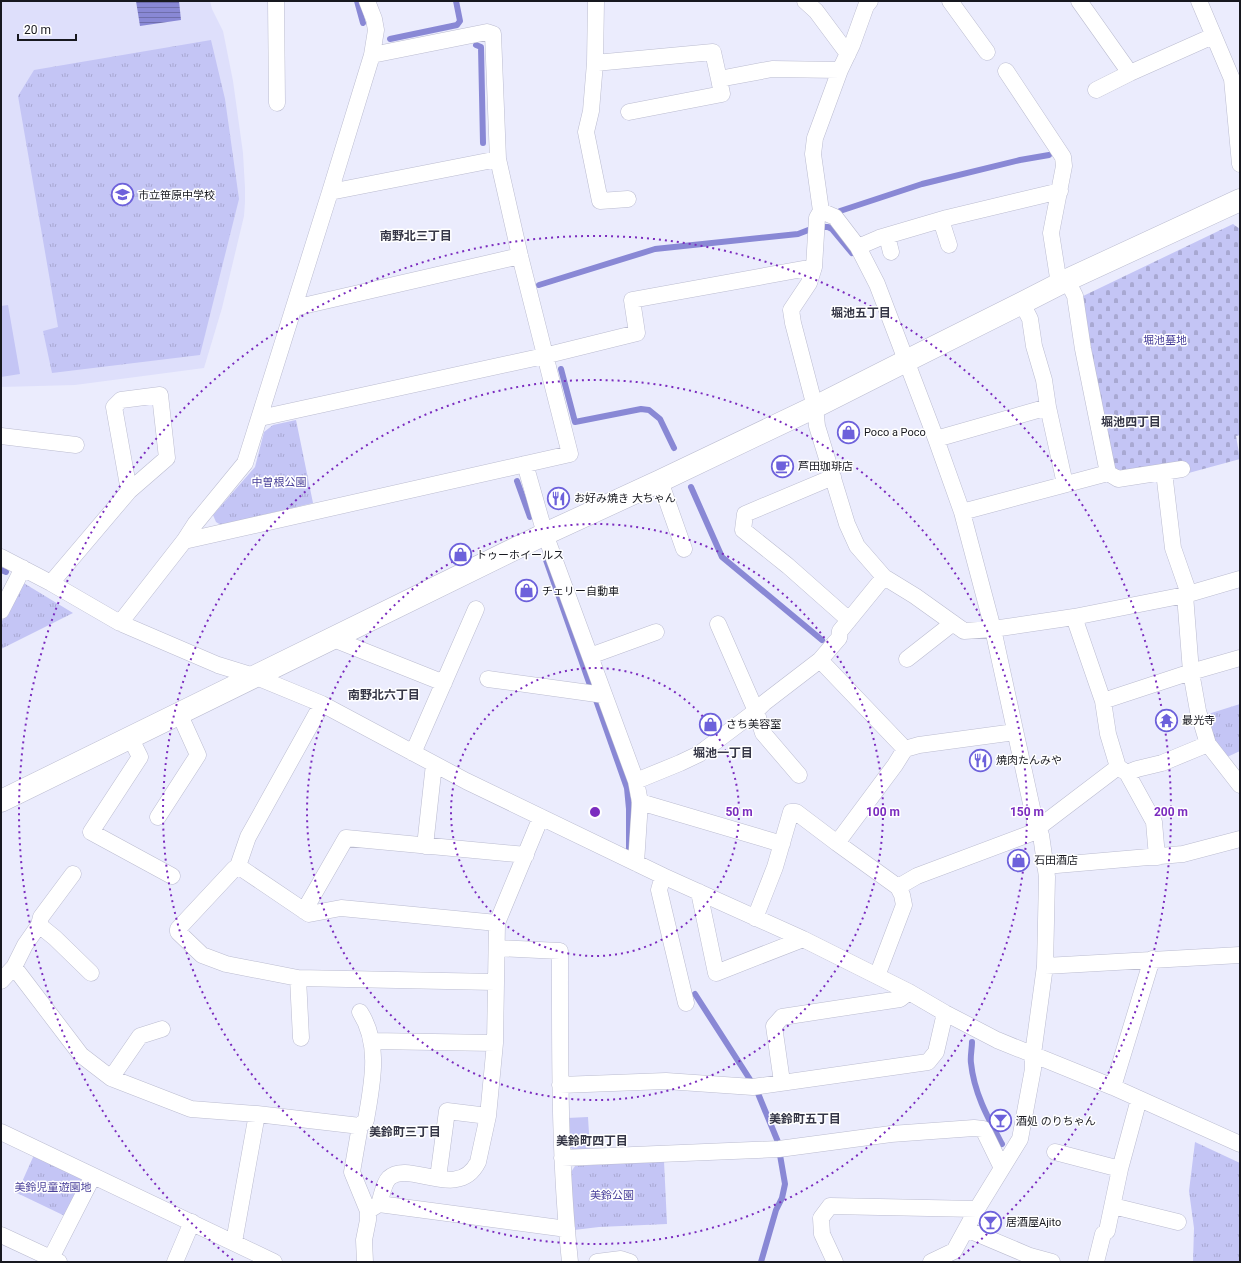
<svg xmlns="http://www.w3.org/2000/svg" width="1241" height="1263" font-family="Roboto,'Noto Sans JP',sans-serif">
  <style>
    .built { fill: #dedffb }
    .green { fill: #c4c5f5 }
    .cemetery { fill: url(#cemetery-stones) }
    .park { fill: url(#park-tufts) }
    .water { fill: url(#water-rules) }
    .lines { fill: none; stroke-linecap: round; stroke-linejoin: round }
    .stream { stroke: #8988d5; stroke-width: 6 }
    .street-casing { stroke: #bbbcd0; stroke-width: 17 }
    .secondary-casing { stroke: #bbbcd0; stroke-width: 23 }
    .street { stroke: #fff; stroke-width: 16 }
    .secondary { stroke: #fff; stroke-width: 22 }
    .ring { fill: none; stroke: #7b2cbf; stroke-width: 2; stroke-dasharray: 2 4 }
    .labels { text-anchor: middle; stroke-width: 3; stroke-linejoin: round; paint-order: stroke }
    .poi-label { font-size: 11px; fill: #17181f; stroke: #fff; text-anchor: start }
    .park-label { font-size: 11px; fill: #473e99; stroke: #fff }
    .neighbourhood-label { font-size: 12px; font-weight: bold; fill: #353646; stroke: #fff }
    .centre { fill: #7b2cbf; stroke: #fff; stroke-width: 2 }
    .ring-label { font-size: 12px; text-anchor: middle; font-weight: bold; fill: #7b2cbf; stroke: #fff; stroke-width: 3; stroke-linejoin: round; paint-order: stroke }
  </style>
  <defs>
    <pattern id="cemetery-stones" width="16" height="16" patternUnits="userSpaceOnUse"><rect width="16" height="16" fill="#c4c5f5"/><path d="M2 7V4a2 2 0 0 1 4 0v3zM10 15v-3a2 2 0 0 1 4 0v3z" fill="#a8a8d2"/></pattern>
    <pattern id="park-tufts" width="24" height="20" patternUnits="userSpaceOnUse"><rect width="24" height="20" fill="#c4c5f5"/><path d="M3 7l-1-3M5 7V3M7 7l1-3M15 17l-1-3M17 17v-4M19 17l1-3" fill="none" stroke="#a8a8d2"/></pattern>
    <pattern id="water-rules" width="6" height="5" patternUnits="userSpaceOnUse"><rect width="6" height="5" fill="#8988d5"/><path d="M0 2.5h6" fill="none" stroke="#6f6eac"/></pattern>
  </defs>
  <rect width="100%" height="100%" fill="#ebecfd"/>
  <!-- built -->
  <path class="built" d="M 1,1 L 210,1 L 212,9 L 223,31 L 233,81 L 243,153 L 245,188 L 245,202 L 244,216 L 222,308 L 204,368 L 75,385 L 1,387 Z"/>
  <!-- green -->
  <path class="green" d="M 8,305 L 20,374 L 1,377 L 1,306 Z
    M 588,1117 L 590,1150 L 574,1151 L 569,1146 L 567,1118 Z"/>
  <!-- cemetery -->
  <path class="cemetery" d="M 1233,224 L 1240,229 L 1240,435 L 1236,436 L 1240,459 L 1185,474 L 1116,473 L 1079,298 Z"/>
  <!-- park -->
  <path class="park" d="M 211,40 L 225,99 L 239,199 L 200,355 L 52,373 L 43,331 L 58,327 L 18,96 L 34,70 Z
    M 296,420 L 313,503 L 221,525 L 216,522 L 213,515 L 255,467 L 264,432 L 273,425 Z
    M 22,582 L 73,613 L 1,649 L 1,623 Z
    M 1240,704 L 1240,751 L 1225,758 L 1213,746 L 1205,715 Z
    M 1195,1142 L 1240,1163 L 1240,1262 L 1193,1262 L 1194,1228 L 1189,1191 Z
    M 34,1155 L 82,1177 L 83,1182 L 67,1217 L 17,1193 Z
    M 664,1161 L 667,1224 L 599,1227 L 574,1230 L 571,1172 L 575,1166 Z"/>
  <!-- water -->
  <path class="water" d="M 136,1 L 179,1 L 181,20 L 140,26 Z"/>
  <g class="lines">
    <!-- stream -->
    <path class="stream" d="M 357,1 L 363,23
      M 390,39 L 457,25 L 460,21 L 456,1
      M 476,45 L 481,47 L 483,143
      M 840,211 L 922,184 L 1020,160 L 1049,155
      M 823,227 L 828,227 L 832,229 L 852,253
      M 539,285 L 655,249 L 798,234 L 811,229
      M 561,369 L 575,422 L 641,409 L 649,410 L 660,419 L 674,448
      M 517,481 L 530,517
      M 691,487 L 722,557 L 822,640
      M 546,560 L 591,688
      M 1,570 L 6,572
      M 596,700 L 627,788 L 629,809 L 629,849
      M 695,994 L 751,1081
      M 972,1042 C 972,1049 970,1057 971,1063 C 974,1093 988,1118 1002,1144
      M 757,1091 L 778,1142
      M 761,1262 L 776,1210 L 782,1198 L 785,1184 L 780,1155"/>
    <defs>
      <path id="street" d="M 276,1 L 277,103
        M 596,1 L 595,63 L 591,111 L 586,132 L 600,201 L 628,199
        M 805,1 L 816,11 L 848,54
        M 950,1 L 987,52
        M 1079,1 L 1130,73 L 1213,36
        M 1199,1 L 1232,79 L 1240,164
        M 595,63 L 713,52 L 719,79 L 772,69 L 840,70
        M 1006,71 L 1063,157 L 1064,166 L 1051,233 L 1059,284
        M 1096,90 L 1130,73
        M 629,112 L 722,94 L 719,79
        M 330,192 L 498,159
        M 821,211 L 835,217 L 858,247 L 879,238 L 947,218 L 1060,191
        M 941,220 L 949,245
        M 887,236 L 891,252
        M 858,247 L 877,284 L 936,439 L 962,512 L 993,629 L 1037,831 L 1041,835 L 1047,877 L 1045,966 L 1033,1054 L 1033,1069 L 1020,1139 L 977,1209 L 954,1251 L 931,1262
        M 1067,280 L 1075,296 L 1083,349 L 1108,473 L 1118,479 L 1182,469
        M 1022,303 L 1030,319 L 1034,346 L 1044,380 L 1048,407 L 1065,484
        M 294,308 L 520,256
        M 260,418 L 544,356 L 637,333 L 632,300 L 814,267 L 817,218 L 821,211 L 813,154 L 815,138 L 840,70 L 852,45 L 866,6 L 870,1
        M 1,436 L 76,445
        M 936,439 L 1048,407
        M 525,464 L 545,534 L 636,781
        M 1164,472 L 1173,548 L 1189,594
        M 833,477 L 745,514 L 743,530 L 788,566 L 849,620
        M 660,481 L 684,549
        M 962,512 L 1108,473
        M 184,541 L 570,454 L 520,256 L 498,159 L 493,34 L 487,32 L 372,55
        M 1,557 L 51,583 L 120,623 L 218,665 L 254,676 L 322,704 L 466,781 L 663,876 L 803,939 L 909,992 L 945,1013 L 997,1040 L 1113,1087 L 1240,1144
        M 884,577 L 915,596 L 964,631 L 993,629 L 1074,617 L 1185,595 L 1240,579
        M 51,583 L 129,491 L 167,458 L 160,395 L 121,400 L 114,407 L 129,491
        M 1185,595 L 1191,672 L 1198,711 L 1208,744 L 1240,785
        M 1,611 L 23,568
        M 1074,617 L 1103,701 L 1108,734 L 1118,767 L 1127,773 L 1154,822 L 1157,857
        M 120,623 L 184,541 L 195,524 L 245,463 L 330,192 L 372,55 L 376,30 L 374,19 L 367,1
        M 718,624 L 756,711 L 763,733 L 799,775
        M 331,638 L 444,683
        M 590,656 L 656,632
        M 907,659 L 953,623
        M 820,660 L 905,749 L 919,745 L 1015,732
        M 488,679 L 604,695
        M 1103,701 L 1191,672 L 1240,658
        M 322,704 L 248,837 L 238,866 L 234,869 L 178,929 L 178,932 L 202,955 L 226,964 L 298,978 L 495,982
        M 130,737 L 140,757 L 91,832 L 172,876
        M 413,753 L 476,609
        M 1127,773 L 1137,769 L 1162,763 L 1208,744
        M 640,802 L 782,844
        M 158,817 L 198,755 L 179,713
        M 837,843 L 898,887
        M 425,846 L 434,764
        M 636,863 L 640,802 L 636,781 L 680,763 L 699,754 L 756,711 L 764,703 L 820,660 L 839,638 L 840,631 L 884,577 L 857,546 L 847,524 L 817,426 L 815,407 L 793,323 L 791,310 L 809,283 L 814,267
        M 238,866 L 309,914 L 341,908 L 497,923
        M 1045,866 L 1183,854 L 1240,839
        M 663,876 L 659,890 L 686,1003
        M 699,892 L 716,973 L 803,939
        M 304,911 L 346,838 L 526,855
        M 755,918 L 775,867 L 791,812 L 796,812 L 837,843 L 895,765 L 905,749
        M 39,925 L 55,938 L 91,973
        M 497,948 L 560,951 C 560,1055 559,1159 570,1262
        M 1045,966 L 1240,955
        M 14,967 L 25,945 L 39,925 L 41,917 L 73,874
        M 877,976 L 904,905 L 902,895 L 898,887 L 917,876 L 1037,831 L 1043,824 L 1118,767
        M 298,978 L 301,1038
        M 1,981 L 14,967 L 81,1055 L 111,1078 L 191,1109 L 257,1114 L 360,1126 L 352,1172 L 368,1211 L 368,1220 L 364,1240 L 365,1262
        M 360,1012 C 381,1045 372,1084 366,1120 L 360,1126
        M 372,1041 L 495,1043
        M 111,1078 L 140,1036 L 162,1029
        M 782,1082 L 774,1026 L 782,1017 L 900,999 L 909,992
        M 560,1085 L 666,1081 L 753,1087 L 928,1062 L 936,1052 L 945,1013
        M 1113,1087 L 1152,959
        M 1,1132 L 274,1262
        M 1055,1152 L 1120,1169
        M 562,1158 L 779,1149 L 891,1134 L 974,1128 L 983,1129 L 1002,1168
        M 438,1178 L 447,1111 L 488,1116
        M 379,1204 C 382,1196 383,1184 389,1178 C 409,1159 458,1202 478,1162 L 488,1116 L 495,1043 L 497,923 L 541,817
        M 1113,1206 L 1178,1222
        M 371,1209 L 379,1204 L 567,1229
        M 966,1229 L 1030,1256 L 1052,1262
        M 1,1235 L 59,1262
        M 234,1242 L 257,1114
        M 51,1258 L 93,1176
        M 175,1262 L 192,1222
        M 597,1262 L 621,1259 L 630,1262
        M 835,1262 L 822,1234 L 821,1218 L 830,1206 L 977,1209
        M 1096,1262 L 1103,1234 L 1107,1231 L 1120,1169 L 1139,1099"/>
      <path id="secondary" d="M 1,801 L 545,534 L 660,481 L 815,407 L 906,361 L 1022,303 L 1067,280 L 1240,200"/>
    </defs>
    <!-- street casing -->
    <use href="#street" class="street-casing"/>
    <!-- secondary casing -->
    <use href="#secondary" class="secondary-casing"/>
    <!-- street -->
    <use href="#street" class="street"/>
    <!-- secondary -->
    <use href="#secondary" class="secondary"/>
  </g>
  <!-- distance rings -->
  <g class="ring">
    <circle cx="595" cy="812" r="144"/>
    <circle cx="595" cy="812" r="288"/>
    <circle cx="595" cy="812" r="432"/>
    <path d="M233 1260A576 576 0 1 1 957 1260"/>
  </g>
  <!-- icons -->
  <defs>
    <symbol id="school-ring" viewBox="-11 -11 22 22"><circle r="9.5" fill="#fff" stroke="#6d61db" stroke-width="1.5"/><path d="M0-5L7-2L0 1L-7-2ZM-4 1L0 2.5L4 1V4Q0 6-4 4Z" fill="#6d61db"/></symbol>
    <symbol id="shop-ring" viewBox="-11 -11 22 22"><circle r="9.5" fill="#fff" stroke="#6d61db" stroke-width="1.5"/><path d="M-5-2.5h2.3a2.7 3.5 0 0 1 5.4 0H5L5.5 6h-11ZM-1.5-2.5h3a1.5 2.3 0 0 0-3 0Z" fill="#6d61db"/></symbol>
    <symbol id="cafe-ring" viewBox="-11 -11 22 22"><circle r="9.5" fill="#fff" stroke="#6d61db" stroke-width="1.5"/><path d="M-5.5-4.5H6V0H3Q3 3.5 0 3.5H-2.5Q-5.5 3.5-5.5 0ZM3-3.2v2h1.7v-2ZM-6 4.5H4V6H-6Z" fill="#6d61db"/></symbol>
    <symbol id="restaurant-ring" viewBox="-11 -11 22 22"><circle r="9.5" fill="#fff" stroke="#6d61db" stroke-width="1.5"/><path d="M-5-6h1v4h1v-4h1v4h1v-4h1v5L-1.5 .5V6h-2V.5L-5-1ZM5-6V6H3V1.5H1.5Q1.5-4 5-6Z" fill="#6d61db"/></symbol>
    <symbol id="temple-ring" viewBox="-11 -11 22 22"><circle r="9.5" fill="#fff" stroke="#6d61db" stroke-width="1.5"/><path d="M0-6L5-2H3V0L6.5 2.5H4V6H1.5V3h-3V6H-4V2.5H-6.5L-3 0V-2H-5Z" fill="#6d61db"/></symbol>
    <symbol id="bar-ring" viewBox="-11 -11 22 22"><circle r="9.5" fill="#fff" stroke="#6d61db" stroke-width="1.5"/><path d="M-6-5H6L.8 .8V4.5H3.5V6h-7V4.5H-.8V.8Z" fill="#6d61db"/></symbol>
  </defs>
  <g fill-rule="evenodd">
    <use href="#school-ring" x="110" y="182" width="25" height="25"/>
    <use href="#shop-ring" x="836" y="420" width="25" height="25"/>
    <use href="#cafe-ring" x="770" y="454" width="25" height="25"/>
    <use href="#restaurant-ring" x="546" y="486" width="25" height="25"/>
    <use href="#shop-ring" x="448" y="542" width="25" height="25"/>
    <use href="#shop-ring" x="514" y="578" width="25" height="25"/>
    <use href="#temple-ring" x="1154" y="708" width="25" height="25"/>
    <use href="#shop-ring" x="698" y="712" width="25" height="25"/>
    <use href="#restaurant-ring" x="968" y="748" width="25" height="25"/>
    <use href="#shop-ring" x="1006" y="848" width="25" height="25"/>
    <use href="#bar-ring" x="988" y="1108" width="25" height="25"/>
    <use href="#bar-ring" x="978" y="1210" width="25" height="25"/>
  </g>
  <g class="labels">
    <!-- poi labels -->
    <g class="poi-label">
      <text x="138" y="199">市立笹原中学校</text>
      <text x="864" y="436">Poco a Poco</text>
      <text x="798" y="470">芦田珈琲店</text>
      <text x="574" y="502">お好み焼き 大ちゃん</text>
      <text x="476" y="559">トゥーホイールス</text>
      <text x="542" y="595">チェリー自動車</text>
      <text x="1182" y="724">最光寺</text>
      <text x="726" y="728">さち美容室</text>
      <text x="996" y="764">焼肉たんみや</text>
      <text x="1034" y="864">石田酒店</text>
      <text x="1016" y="1125">酒処 のりちゃん</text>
      <text x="1006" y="1226">居酒屋Ajito</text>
    </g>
    <!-- park labels -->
    <g class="park-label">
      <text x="1165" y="344">堀池墓地</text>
      <text x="279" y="486">中曽根公園</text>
      <text x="53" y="1191">美鈴児童遊園地</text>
      <text x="612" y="1199">美鈴公園</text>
    </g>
    <!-- neighbourhood labels -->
    <g class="neighbourhood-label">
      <text x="416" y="240">南野北三丁目</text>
      <text x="861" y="317">堀池五丁目</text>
      <text x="1131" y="426">堀池四丁目</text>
      <text x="384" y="699">南野北六丁目</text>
      <text x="723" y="757">堀池一丁目</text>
      <text x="805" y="1123">美鈴町五丁目</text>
      <text x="405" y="1136">美鈴町三丁目</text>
      <text x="592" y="1145">美鈴町四丁目</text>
    </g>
  </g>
  <circle cx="595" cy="812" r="6" class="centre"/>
  <g class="ring-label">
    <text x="739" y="816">50 m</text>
    <text x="883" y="816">100 m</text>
    <text x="1027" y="816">150 m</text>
    <text x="1171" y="816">200 m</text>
  </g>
  <!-- border -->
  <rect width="1241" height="1263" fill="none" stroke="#17181f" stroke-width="4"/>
  <!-- scale -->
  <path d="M18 34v6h58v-6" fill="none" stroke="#17181f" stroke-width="2"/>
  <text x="24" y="34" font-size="12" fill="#17181f" stroke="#ffffff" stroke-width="3" paint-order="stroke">20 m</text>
</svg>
